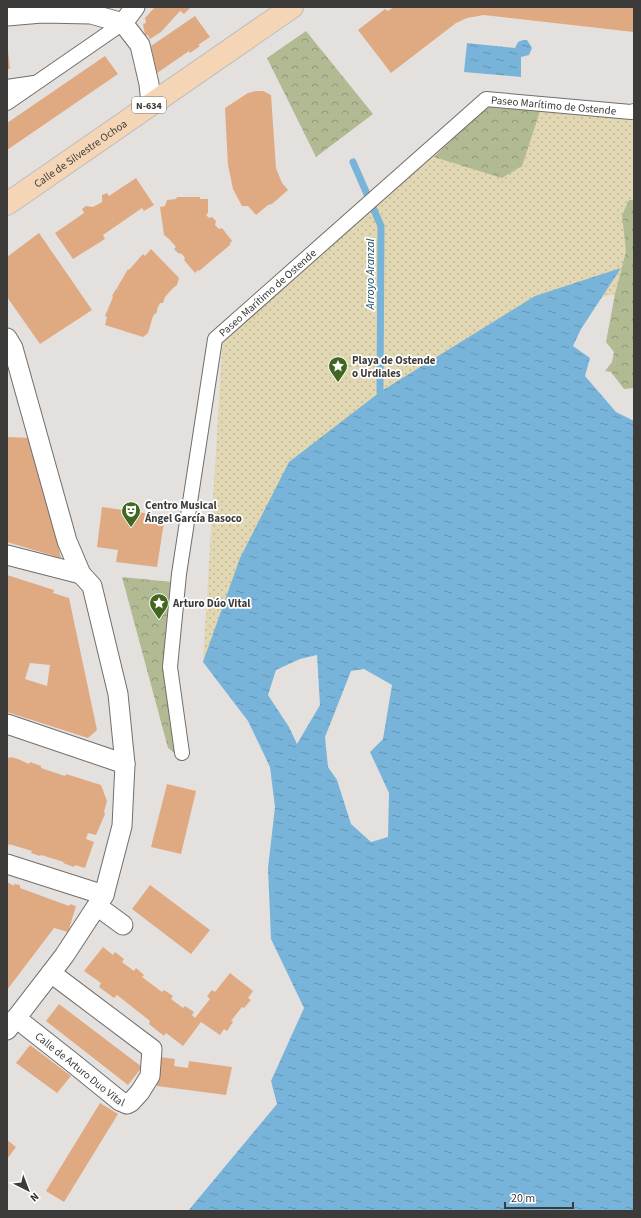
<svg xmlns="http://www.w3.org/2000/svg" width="641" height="1218" font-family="'Source Sans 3',sans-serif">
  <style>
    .sand { fill: url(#sand-dots) }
    .park { fill: url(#park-crowns) }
    .water { fill: url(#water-ripples); fill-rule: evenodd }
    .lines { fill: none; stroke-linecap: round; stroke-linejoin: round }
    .stream { stroke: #78b4d9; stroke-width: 7 }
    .building { fill: #dfaa82; fill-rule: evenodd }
    .pedestrian-casing { stroke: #716e6b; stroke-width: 16 }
    .minor-casing { stroke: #716e6b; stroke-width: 21 }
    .trunk-casing { stroke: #bdbcbc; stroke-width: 24 }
    .pedestrian { stroke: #fff; stroke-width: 14 }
    .minor { stroke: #fff; stroke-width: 19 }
    .trunk { stroke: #f4d6b6; stroke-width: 22 }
    .labels { text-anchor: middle; stroke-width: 3.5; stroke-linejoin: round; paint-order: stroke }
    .shield { fill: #fff; stroke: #777675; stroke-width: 1 }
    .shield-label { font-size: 10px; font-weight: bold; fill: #3d3b3a }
    .street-label { font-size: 11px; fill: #3d3b3a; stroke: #fff }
    .poi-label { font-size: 11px; font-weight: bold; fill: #3d3b3a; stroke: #fff; text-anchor: start }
    .water-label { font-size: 12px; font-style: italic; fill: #204f69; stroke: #fff }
  </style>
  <defs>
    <pattern id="sand-dots" width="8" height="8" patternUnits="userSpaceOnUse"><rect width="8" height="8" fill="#e1d7b2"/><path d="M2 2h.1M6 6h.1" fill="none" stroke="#c2b99a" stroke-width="1.8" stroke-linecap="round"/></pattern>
    <pattern id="park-crowns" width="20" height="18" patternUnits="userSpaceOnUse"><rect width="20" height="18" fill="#b1ba92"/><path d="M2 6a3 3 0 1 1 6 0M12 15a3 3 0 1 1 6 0" fill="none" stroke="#919878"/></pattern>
    <pattern id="water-ripples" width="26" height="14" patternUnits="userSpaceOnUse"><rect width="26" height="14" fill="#78b4d9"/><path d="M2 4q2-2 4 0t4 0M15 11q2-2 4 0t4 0" fill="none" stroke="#6494b1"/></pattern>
  </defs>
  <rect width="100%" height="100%" fill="#e4e0dd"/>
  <!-- sand -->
  <path class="sand" d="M 492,102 L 634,120 L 634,200 L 629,200 L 622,215 L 626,251 L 615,294 L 593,299 L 203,662 L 223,336 Z"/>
  <!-- park -->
  <path class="park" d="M 306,31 L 373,114 L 316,157 L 267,58 Z
    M 492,102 L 541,108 L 522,166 L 502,178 L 434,157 Z
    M 629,200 L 634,200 L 634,388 L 624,389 L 611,372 L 605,371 L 612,362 L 614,352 L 606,342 L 615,294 L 626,251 L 622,215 Z
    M 122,577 L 172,582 L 176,754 L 168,748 Z"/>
  <!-- water -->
  <path class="water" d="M 523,40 L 527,40 L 532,48 L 529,55 L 521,57 L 521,77 L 464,72 L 467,43 L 515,48 L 518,42 Z
    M 621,268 L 581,329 L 573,346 L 590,358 L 585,376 L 616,412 L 634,421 L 634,1211 L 188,1211 L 277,1104 L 271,1081 L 304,1008 L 271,939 L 268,868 L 275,807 L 270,767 L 248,721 L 203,662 L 240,558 L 289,462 L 380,392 L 535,296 ZM 317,655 L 320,705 L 297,744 L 289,727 L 268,695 L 276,670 L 300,659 ZM 364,669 L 392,685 L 383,739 L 370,752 L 389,793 L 388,837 L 371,842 L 351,824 L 337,780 L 328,767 L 325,737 L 351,671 Z"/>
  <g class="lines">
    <!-- stream -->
    <path class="stream" d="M 353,162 L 381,226 L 380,392"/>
  </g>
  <!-- building -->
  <path class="building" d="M 155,7 L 191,7 L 184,14 L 180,11 L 161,32 L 150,39 L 148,35 L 145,35 L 143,24 L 146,23 L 145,18 Z
    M 394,7 L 634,7 L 634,32 L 484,15 L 467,18 L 456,23 L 391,73 L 358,30 L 385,9 L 388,11 Z
    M 195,16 L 210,37 L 198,45 L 200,46 L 190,53 L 189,51 L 157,73 L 151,46 Z
    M 7,51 L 8,51 L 10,69 L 7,69 Z
    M 105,56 L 118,74 L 7,150 L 7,123 Z
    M 256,91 L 263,91 L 271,95 L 276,168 L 282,183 L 288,190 L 272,204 L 268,205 L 256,215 L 248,206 L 242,206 L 233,189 L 228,165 L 225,108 L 248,93 Z
    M 136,178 L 154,205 L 144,211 L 142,208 L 103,235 L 105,239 L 73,259 L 55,233 L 84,213 L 82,209 L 86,206 L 93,207 L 102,202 L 102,195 L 107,193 L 109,196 Z
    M 177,197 L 200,197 L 200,199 L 208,199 L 208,213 L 206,215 L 209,218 L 212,217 L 216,221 L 215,225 L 219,229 L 222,228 L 232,241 L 230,243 L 230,245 L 199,271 L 198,270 L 195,273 L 184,260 L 185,258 L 182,254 L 178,253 L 174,249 L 176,247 L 169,239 L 164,235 L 160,207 L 165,206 L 167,200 L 176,199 Z
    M 39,233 L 92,310 L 40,344 L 7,297 L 7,257 Z
    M 151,249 L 179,278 L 177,285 L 172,289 L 165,297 L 163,303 L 160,303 L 157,309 L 157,312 L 153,316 L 148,333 L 143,337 L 105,325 L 107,317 L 105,316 L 113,297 L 112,296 L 116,289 L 117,289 L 118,286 L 124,276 L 128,269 L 129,270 L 143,254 L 145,256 Z
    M 7,437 L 33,438 L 61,558 L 7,542 Z
    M 102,507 L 165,516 L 157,567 L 116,562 L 118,550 L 97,547 Z
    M 7,575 L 54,590 L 53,593 L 69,598 L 97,730 L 88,738 L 7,712 ZM 30,663 L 50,665 L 47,686 L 25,679 Z
    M 7,757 L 10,758 L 11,757 L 18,759 L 29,764 L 30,762 L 41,766 L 41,768 L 65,776 L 66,774 L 101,785 L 107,801 L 104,812 L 105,814 L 96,835 L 88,833 L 86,839 L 94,842 L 85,868 L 75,865 L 74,867 L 63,863 L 64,862 L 41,855 L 40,856 L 31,853 L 32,851 L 9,844 L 8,846 L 7,846 Z
    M 167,784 L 196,791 L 181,854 L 151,847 Z
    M 7,882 L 14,886 L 14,884 L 20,885 L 20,888 L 69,906 L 70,904 L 76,906 L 68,932 L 54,928 L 7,990 Z
    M 150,885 L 210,930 L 191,954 L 132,909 Z
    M 103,947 L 113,955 L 115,952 L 124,959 L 122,962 L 134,971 L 136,968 L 144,975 L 142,977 L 162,992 L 164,990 L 173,996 L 171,999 L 183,1008 L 185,1006 L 194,1012 L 192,1015 L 195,1018 L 210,999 L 207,996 L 212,990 L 215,992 L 230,973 L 253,991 L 248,998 L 251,1000 L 244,1008 L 242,1007 L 231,1021 L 233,1022 L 227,1031 L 224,1029 L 220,1035 L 201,1022 L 183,1046 L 166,1033 L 164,1036 L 149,1024 L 150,1021 L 117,995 L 114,998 L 99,987 L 101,983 L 84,971 Z
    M 59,1004 L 142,1067 L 128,1085 L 46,1021 Z
    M 30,1045 L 71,1076 L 57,1093 L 16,1063 Z
    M 160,1057 L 175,1059 L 174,1066 L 188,1068 L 189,1061 L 232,1067 L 226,1095 L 157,1086 Z
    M 100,1103 L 118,1114 L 64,1202 L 46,1191 Z
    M 7,1140 L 16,1147 L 7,1159 Z"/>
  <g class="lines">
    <defs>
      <g id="pedestrian">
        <path d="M 7,87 L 34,83"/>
        <path d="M 7,103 L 123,23"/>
        <path id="s1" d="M 182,753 L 170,667 L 179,574 L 215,339 L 486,99 L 631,112 L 634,111"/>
      </g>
      <g id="minor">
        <path d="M 7,16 L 42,13 L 91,14 L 123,23 L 140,45 L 149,84 L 151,104"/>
        <path d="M 123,23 L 135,7"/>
        <path d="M 7,338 L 13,348 L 67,541 L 81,574 L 92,586 L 118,694 L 125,764 L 122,826 L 104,895 L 64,956 L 7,1030"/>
        <path d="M 7,555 L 81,574"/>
        <path d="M 7,724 L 125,764"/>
        <path d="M 7,864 L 104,895"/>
        <path d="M 97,906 L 123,925"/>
        <path id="s2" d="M 16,1018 L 73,1063 L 120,1101 L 127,1104 L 131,1102 L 140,1092 L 150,1076 L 152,1049 L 51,973"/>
      </g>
      <g id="trunk">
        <path id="s3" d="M 7,204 L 292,7"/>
      </g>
    </defs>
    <!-- pedestrian casing -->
    <use href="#pedestrian" class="pedestrian-casing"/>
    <!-- minor casing -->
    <use href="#minor" class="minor-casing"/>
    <!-- trunk casing -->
    <use href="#trunk" class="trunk-casing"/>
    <!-- pedestrian -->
    <use href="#pedestrian" class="pedestrian"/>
    <!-- minor -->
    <use href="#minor" class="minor"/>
    <!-- trunk -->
    <use href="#trunk" class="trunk"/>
  </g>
  <!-- icons -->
  <defs>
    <symbol id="sight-pin" viewBox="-11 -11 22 30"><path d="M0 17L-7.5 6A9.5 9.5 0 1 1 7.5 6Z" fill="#426720" stroke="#fff"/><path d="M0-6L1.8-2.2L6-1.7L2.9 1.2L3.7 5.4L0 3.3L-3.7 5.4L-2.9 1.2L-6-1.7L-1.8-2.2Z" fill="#fff"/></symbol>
    <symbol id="theatre-pin" viewBox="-11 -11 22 30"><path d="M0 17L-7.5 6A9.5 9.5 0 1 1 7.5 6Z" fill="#426720" stroke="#fff"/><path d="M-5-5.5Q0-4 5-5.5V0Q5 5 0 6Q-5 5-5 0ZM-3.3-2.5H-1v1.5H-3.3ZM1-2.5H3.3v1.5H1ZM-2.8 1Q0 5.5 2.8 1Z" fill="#fff"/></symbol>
  </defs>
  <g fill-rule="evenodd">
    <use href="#sight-pin" x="327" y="355" width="22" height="30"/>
    <use href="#theatre-pin" x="120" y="500" width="22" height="30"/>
    <use href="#sight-pin" x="148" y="592" width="22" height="30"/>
  </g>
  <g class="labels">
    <!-- shield labels -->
    <rect class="shield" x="132" y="97" width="34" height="16" rx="3"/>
    <g class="shield-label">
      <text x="149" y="109">N-634</text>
    </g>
    <!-- street labels -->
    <g class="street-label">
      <text dy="4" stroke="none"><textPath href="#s1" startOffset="848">Paseo Marítimo de Ostende</textPath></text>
      <text dy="4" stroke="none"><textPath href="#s3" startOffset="89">Calle de Silvestre Ochoa</textPath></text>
      <text dy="4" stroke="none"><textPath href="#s1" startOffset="488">Paseo Marítimo de Ostende</textPath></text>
      <text dy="4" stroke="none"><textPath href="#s2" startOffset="82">Calle de Arturo Duo Vital</textPath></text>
    </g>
    <!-- poi labels -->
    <g class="poi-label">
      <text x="352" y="364">Playa de Ostende<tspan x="352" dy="13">o Urdiales</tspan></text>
      <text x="145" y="509">Centro Musical<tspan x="145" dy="13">Ángel García Basoco</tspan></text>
      <text x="173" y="607">Arturo Dúo Vital</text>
    </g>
    <!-- water labels -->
    <g class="water-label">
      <text transform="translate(370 274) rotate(-90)" y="4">Arroyo Aranzal</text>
    </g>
  </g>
  <!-- border -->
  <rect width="641" height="1218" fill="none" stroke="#3d3b3a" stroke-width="16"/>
  <!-- north arrow -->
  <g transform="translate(28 1190) rotate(138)" stroke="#ffffff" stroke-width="3" paint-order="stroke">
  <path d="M0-3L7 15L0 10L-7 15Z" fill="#3d3b3a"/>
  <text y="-6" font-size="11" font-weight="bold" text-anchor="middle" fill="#3d3b3a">N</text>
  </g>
  <!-- scale -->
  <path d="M505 1202v6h68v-6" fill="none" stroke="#3d3b3a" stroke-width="2"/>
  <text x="511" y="1202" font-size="12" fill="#3d3b3a" stroke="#ffffff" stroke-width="3" paint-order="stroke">20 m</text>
</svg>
